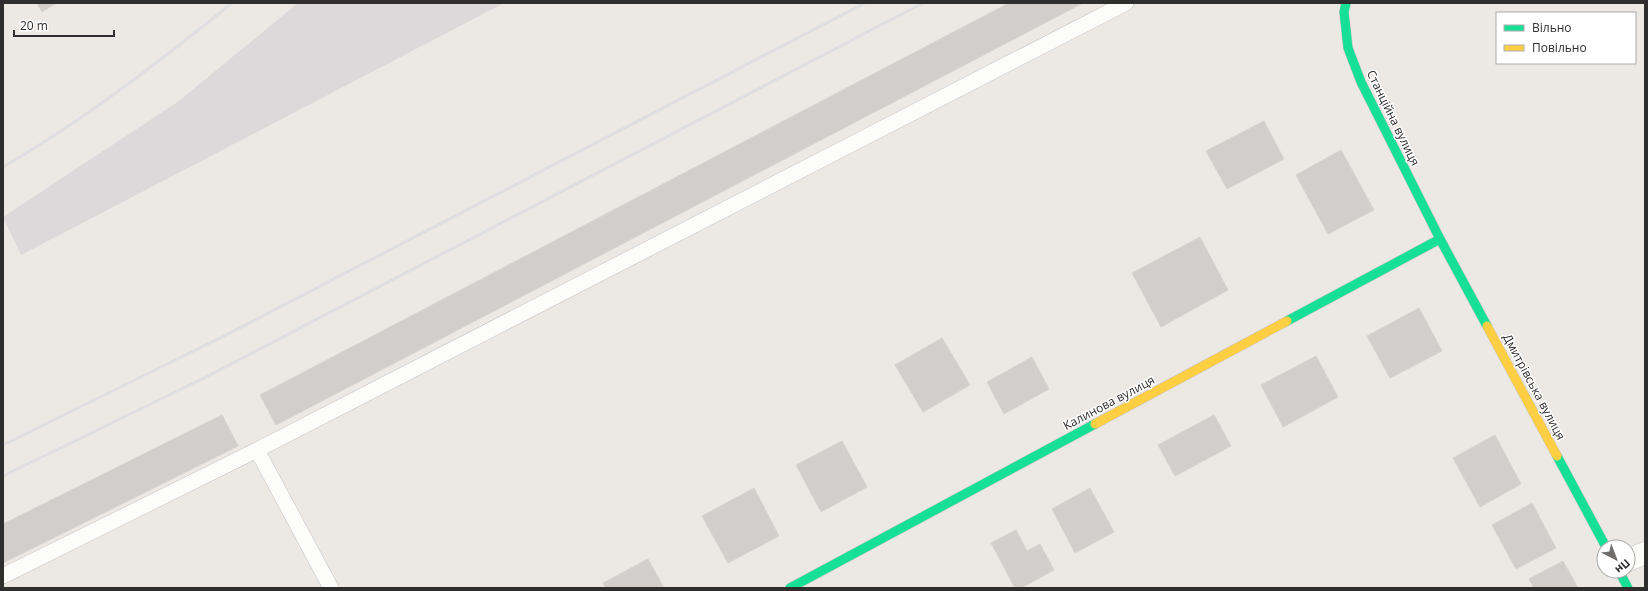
<svg xmlns="http://www.w3.org/2000/svg" width="1648" height="591" font-family="'Open Sans',sans-serif">
  <style>
    .industrial { fill: #dcd9db }
    .building { fill: #d1cecb; stroke: #d7d4d0 }
    .lines { fill: none; stroke-linecap: round; stroke-linejoin: round }
    .lane-casing { stroke: #c5c4c5; stroke-width: 16 }
    .street-casing { stroke: #c5c4c5; stroke-width: 23 }
    .fast-casing { stroke: #c5c4c5; stroke-width: 10 }
    .slow-casing { stroke: #c5c4c5; stroke-width: 10 }
    .lane { stroke: #fcfcfb; stroke-width: 15 }
    .street { stroke: #fcfcfb; stroke-width: 22 }
    .fast { stroke: #16e098; stroke-width: 9 }
    .slow { stroke: #ffcf43; stroke-width: 9 }
    .rail { stroke: #dfdfe1; stroke-width: 3 }
    .labels { text-anchor: middle; stroke-width: 3; stroke-linejoin: round; paint-order: stroke }
    .street-label { font-size: 12px; fill: #2e2e2e; stroke: #fff }
  </style>
  <rect width="100%" height="100%" fill="#ece8e4"/>
  <!-- industrial -->
  <path class="industrial" d="M 298,3 L 504,3 L 21,255 L 3,217 L 179,101 Z"/>
  <!-- building -->
  <path class="building" d="M 37,3 L 56,3 L 42,12 Z
    M 1009,3 L 1083,3 L 276,425 L 260,395 Z
    M 1264,121 L 1284,159 L 1227,189 L 1206,151 Z
    M 1341,150 L 1374,210 L 1328,234 L 1296,175 Z
    M 1200,237 L 1228,290 L 1161,327 L 1132,273 Z
    M 1419,308 L 1442,351 L 1390,378 L 1367,336 Z
    M 942,338 L 970,385 L 923,412 L 895,365 Z
    M 1316,356 L 1338,397 L 1283,427 L 1261,385 Z
    M 1032,357 L 1049,389 L 1004,414 L 987,382 Z
    M 222,415 L 238,446 L 3,563 L 3,524 Z
    M 1214,415 L 1231,446 L 1175,476 L 1158,445 Z
    M 1495,435 L 1521,484 L 1480,507 L 1453,458 Z
    M 842,441 L 867,487 L 821,512 L 796,465 Z
    M 754,488 L 779,536 L 728,563 L 702,516 Z
    M 1090,488 L 1114,532 L 1075,553 L 1052,509 Z
    M 1532,503 L 1556,548 L 1516,569 L 1492,525 Z
    M 1016,530 L 1027,551 L 1040,544 L 1054,570 L 1021,588 L 1015,588 L 991,543 Z
    M 648,559 L 664,588 L 606,588 L 603,583 Z
    M 1563,561 L 1578,588 L 1534,588 L 1529,579 Z"/>
  <g class="lines">
    <defs>
      <path id="lane" d="M 257,450 L 331,588
        M 3,576 L 257,450 L 1126,3"/>
      <path id="street" d="M 1628,560 L 1645,553"/>
      <path id="fast" d="M 1346,3 L 1344,12 L 1348,48 L 1361,82 L 1440,239 L 1487,326
        M 1287,321 L 1440,239
        M 1557,456 L 1606,547
        M 1619,571 L 1628,588
        M 790,588 L 1095,424"/>
      <path id="slow" d="M 1487,326 L 1557,456
        M 1095,424 L 1287,321"/>
    </defs>
    <!-- lane casing -->
    <use href="#lane" class="lane-casing"/>
    <!-- street casing -->
    <use href="#street" class="street-casing"/>
    <!-- fast casing -->
    <use href="#fast" class="fast-casing"/>
    <!-- slow casing -->
    <use href="#slow" class="slow-casing"/>
    <!-- lane -->
    <use href="#lane" class="lane"/>
    <!-- street -->
    <use href="#street" class="street"/>
    <!-- fast -->
    <use href="#fast" class="fast"/>
    <!-- slow -->
    <use href="#slow" class="slow"/>
    <!-- rail -->
    <path class="rail" d="M 3,167 C 84,120 159,62 232,3
      M 3,445 L 228,334 L 865,3
      M 3,476 L 208,376 L 923,3"/>
  </g>
  <g class="labels">
    <!-- street labels -->
    <g class="street-label">
      <text transform="translate(1393 118) rotate(64)" y="4">Станційна вулиця</text>
      <text transform="translate(1534 387) rotate(62)" y="4">Дмитрівська вулиця</text>
      <text transform="translate(1109 403) rotate(-28)" y="4">Калинова вулиця</text>
    </g>
  </g>
  <!-- border -->
  <rect width="1648" height="591" fill="none" stroke="#2e2e2e" stroke-width="8"/>
  <!-- legend -->
  <rect x="1496" y="12" width="140" height="52" fill="#ffffff" stroke="#ababab"/>
  <rect x="1504" y="25" width="20" height="6" fill="#16e098" stroke="#ababab"/>
  <text x="1532" y="32" font-size="12" fill="#2e2e2e">Вільно</text>
  <rect x="1504" y="45" width="20" height="6" fill="#ffcf43" stroke="#ababab"/>
  <text x="1532" y="52" font-size="12" fill="#2e2e2e">Повільно</text>
  <!-- north arrow -->
  <g transform="translate(1616 559) rotate(138)"><circle r="19" fill="#ffffff" stroke="#ababab"/>
  <path d="M0-3L7 15L0 10L-7 15Z" fill="#706f6e"/>
  <text y="-6" font-size="11" font-weight="bold" text-anchor="middle" fill="#2e2e2e">Пн</text>
  </g>
  <!-- scale -->
  <path d="M14 30v6h100v-6" fill="none" stroke="#2e2e2e" stroke-width="2"/>
  <text x="20" y="30" font-size="12" fill="#2e2e2e" stroke="#ffffff" stroke-width="3" paint-order="stroke">20 m</text>
</svg>
